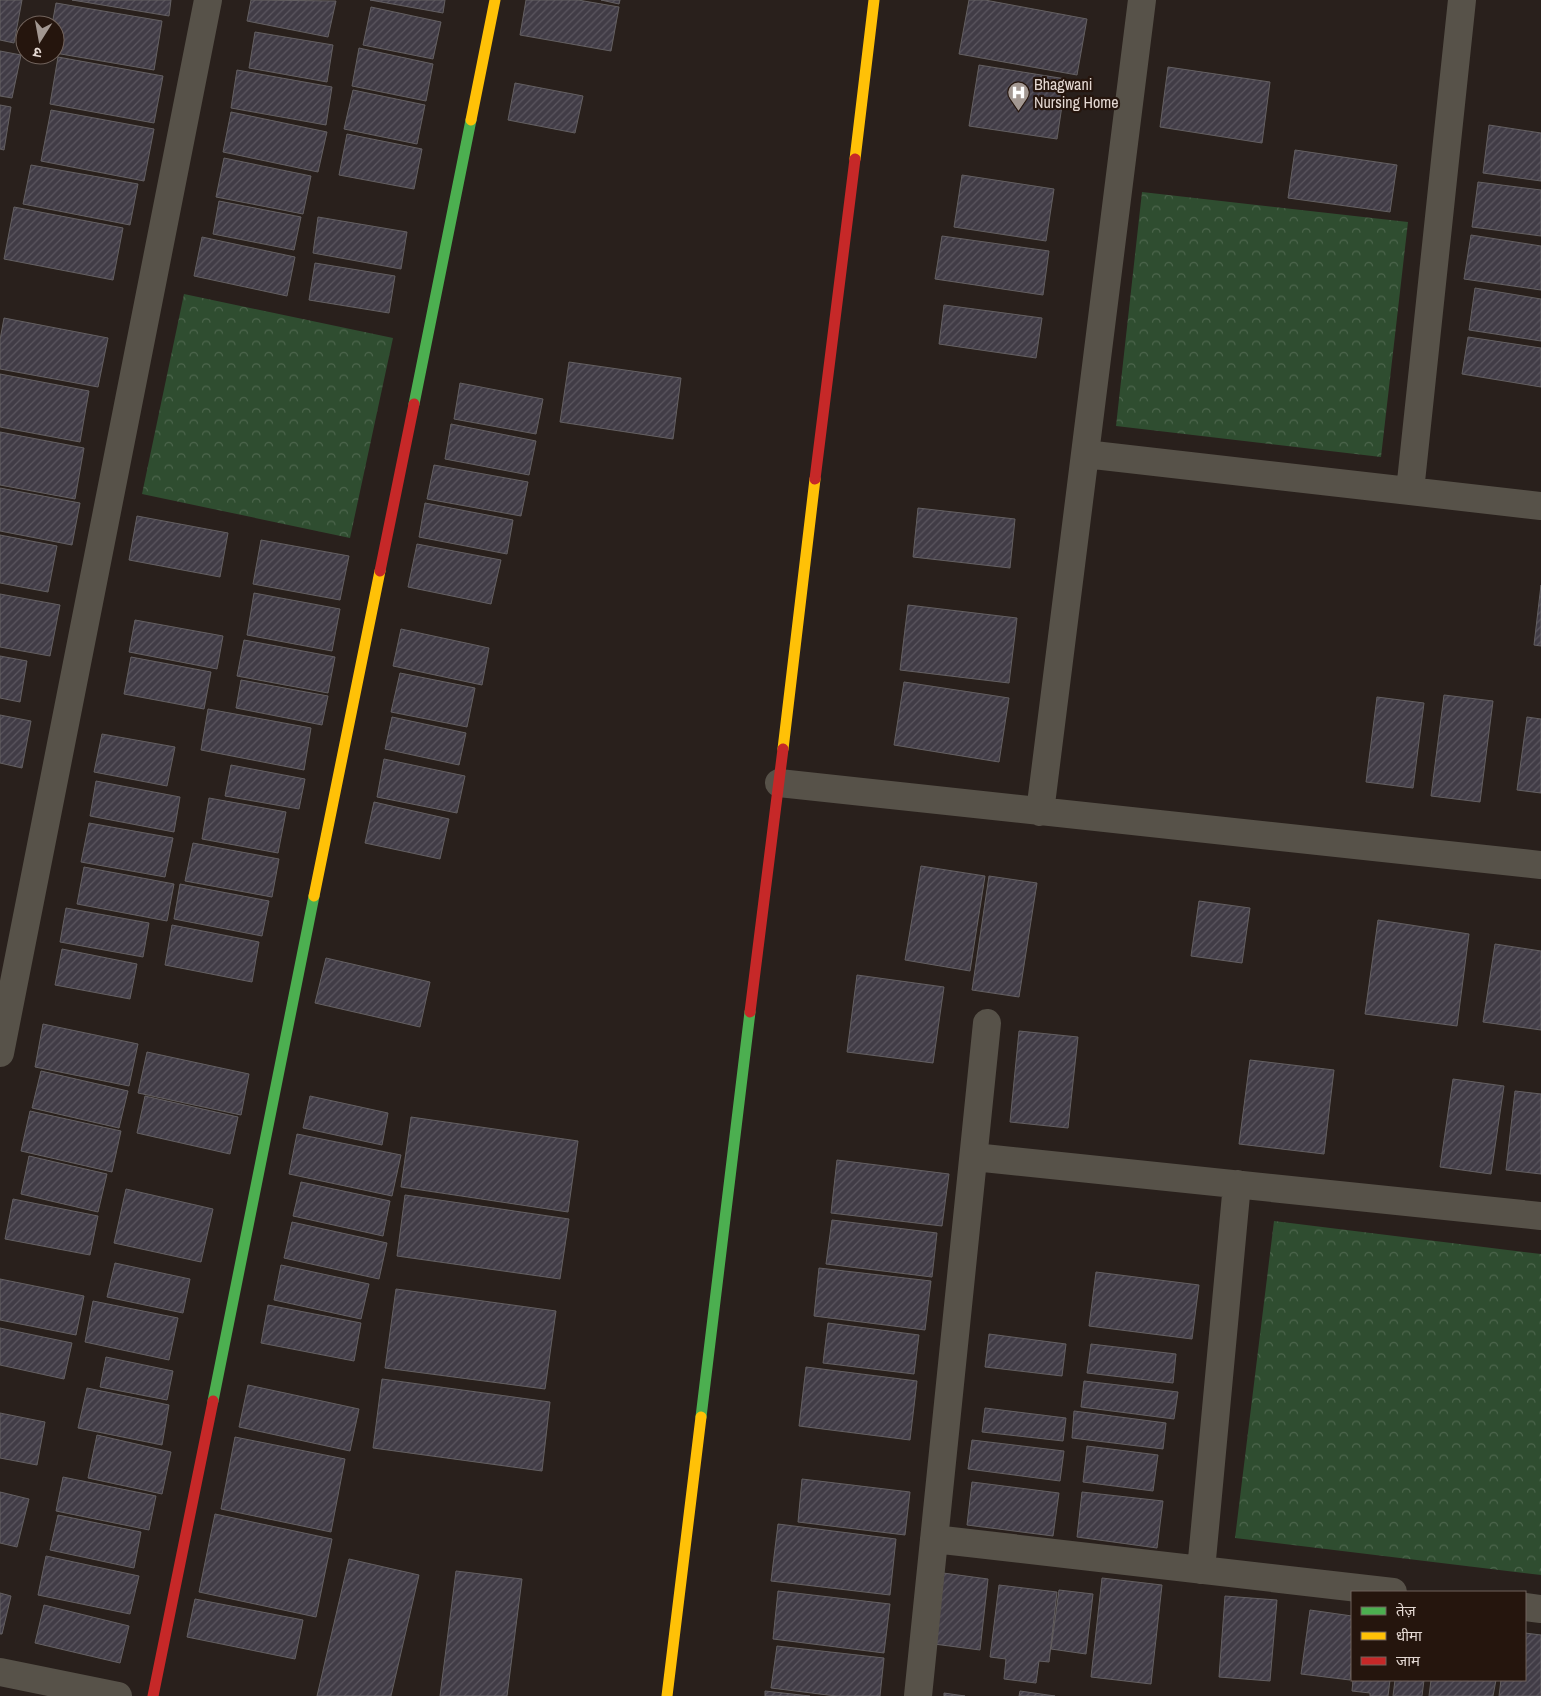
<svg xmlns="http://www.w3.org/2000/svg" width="1541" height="1696" font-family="'Archivo Narrow','Noto Sans Devanagari',sans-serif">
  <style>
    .park { fill: url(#park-crowns) }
    .building { fill: url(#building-hatch); stroke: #646062 }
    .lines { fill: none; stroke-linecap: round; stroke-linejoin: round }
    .street { stroke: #575249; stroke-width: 28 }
    .fast { stroke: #4caf50; stroke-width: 11 }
    .slow { stroke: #ffc107; stroke-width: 11 }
    .jam { stroke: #c62828; stroke-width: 11 }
    .labels { text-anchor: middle; stroke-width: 4.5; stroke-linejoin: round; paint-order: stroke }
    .poi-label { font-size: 16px; fill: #e4d8d2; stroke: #25150d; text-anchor: start }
  </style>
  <defs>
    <pattern id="park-crowns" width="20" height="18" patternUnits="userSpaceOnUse" patternTransform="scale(1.25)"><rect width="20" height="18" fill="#2f4d30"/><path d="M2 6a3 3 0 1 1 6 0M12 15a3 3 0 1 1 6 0" fill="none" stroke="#4d664d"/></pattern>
    <pattern id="building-hatch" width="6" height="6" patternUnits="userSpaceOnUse" patternTransform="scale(1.25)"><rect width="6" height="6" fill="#413c46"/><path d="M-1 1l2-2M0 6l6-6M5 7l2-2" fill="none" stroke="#5c5760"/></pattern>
  </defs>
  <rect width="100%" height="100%" fill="#29201c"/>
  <!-- park -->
  <path class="park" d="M 1142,192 L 1408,222 L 1381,457 L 1116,426 Z
    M 184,294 L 393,338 L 350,538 L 142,494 Z
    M 1274,1221 L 1541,1254 L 1541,1575 L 1235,1538 Z"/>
  <!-- building -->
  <path class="building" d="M 0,0 L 22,0 L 14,43 L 0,40 Z
    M 72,0 L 171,0 L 169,16 Z
    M 251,0 L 336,1 L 328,37 L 247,21 Z
    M 370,0 L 445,0 L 443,13 Z
    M 526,0 L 578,0 L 619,7 L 611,51 L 520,35 Z
    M 601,0 L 620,0 L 619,4 Z
    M 969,0 L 985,0 L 1087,19 L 1077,75 L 959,54 Z
    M 56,3 L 162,21 L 154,70 L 55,53 L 55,25 L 52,25 Z
    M 371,7 L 441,22 L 433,59 L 363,45 Z
    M 255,32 L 333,45 L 327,82 L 249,68 Z
    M 359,48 L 433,64 L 426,101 L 352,86 Z
    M 0,51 L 21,55 L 12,98 L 0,96 Z
    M 58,57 L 163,76 L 154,123 L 50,104 Z
    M 979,65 L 1066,79 L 1057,139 L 969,126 Z
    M 1168,67 L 1270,82 L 1262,143 L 1160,127 Z
    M 237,70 L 332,87 L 326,125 L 231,108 Z
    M 515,83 L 583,96 L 575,133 L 508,120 Z
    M 353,90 L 425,105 L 417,144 L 344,129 Z
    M 0,105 L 11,107 L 4,150 L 0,149 Z
    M 51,110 L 154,129 L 144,181 L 41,161 Z
    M 231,112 L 327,132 L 318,172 L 223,152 Z
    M 1489,125 L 1541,133 L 1541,181 L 1483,173 Z
    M 347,134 L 422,149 L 414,189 L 339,175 Z
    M 1295,150 L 1397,165 L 1390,212 L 1288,198 Z
    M 224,158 L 311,176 L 303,214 L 216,197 Z
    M 31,165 L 138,184 L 130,225 L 23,204 Z
    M 962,175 L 1054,189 L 1046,241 L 954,227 Z
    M 1478,182 L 1541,190 L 1541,236 L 1472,227 Z
    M 219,201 L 301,217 L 294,250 L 213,234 Z
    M 14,207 L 123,228 L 113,280 L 4,259 Z
    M 318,217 L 407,232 L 401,269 L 313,253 Z
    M 1471,235 L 1541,246 L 1541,290 L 1464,279 Z
    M 942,236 L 1049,251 L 1043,295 L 935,279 Z
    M 202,237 L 295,257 L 287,296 L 194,276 Z
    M 315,263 L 395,276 L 389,313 L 309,300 Z
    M 1475,288 L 1541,299 L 1541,341 L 1469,330 Z
    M 944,305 L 1042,318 L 1036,358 L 939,344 Z
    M 4,318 L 108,338 L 98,387 L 0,369 L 0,340 Z
    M 1468,337 L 1541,348 L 1541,387 L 1462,374 Z
    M 569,362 L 681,378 L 673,439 L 560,422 Z
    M 0,374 L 89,391 L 80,442 L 0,427 Z
    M 460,383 L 543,399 L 536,434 L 454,419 Z
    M 451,424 L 536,441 L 529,475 L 445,459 Z
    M 0,432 L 84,448 L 75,499 L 0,485 Z
    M 434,465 L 528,482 L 521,516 L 427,499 Z
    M 0,488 L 80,503 L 72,545 L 0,531 Z
    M 425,503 L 513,520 L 507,554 L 419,537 Z
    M 918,508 L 1015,519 L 1010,568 L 913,557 Z
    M 137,516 L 228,533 L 220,577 L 129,560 Z
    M 0,535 L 57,546 L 48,592 L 0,583 Z
    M 261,540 L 349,556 L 340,600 L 253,584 Z
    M 417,544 L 501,560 L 491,604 L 408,587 Z
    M 1541,585 L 1541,646 L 1534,645 Z
    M 254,593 L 340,609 L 332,651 L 247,635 Z
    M 0,594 L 60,605 L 50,656 L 0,647 Z
    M 908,605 L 1017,618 L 1009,683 L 900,670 Z
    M 135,620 L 223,636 L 217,669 L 129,652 Z
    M 401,629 L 489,648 L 482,685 L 393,666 Z
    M 244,640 L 335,657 L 328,693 L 237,676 Z
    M 0,656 L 27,661 L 20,702 L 0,698 Z
    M 131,657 L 211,672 L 204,709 L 124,694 Z
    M 400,673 L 475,688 L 467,727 L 391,712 Z
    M 241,680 L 328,696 L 322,725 L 236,708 Z
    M 904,682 L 1009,698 L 999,762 L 894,745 Z
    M 1444,695 L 1493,701 L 1480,802 L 1431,796 Z
    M 1377,697 L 1424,703 L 1413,788 L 1366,782 Z
    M 208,709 L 311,728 L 304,770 L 201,750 Z
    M 0,715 L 31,721 L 22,768 L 0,763 Z
    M 392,717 L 466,733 L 459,765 L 385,749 Z
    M 1527,717 L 1541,719 L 1541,793 L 1517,790 Z
    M 102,734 L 175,747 L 167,786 L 94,772 Z
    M 384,759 L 465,776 L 457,813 L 377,797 Z
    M 231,765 L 305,779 L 299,809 L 225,796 Z
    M 96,781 L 180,797 L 174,832 L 90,816 Z
    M 209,798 L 286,812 L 278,853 L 202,839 Z
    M 374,802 L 449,819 L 440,859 L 365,843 Z
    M 89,823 L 173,838 L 165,877 L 81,862 Z
    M 193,843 L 279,859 L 272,897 L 185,881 Z
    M 921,866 L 985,876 L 970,971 L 905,960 Z
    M 84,867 L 174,884 L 167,921 L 77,904 Z
    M 989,876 L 1037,883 L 1019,997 L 972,990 Z
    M 180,884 L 269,901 L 262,936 L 174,919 Z
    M 1199,901 L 1250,908 L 1242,963 L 1191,956 Z
    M 66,908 L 149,923 L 143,957 L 60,942 Z
    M 1378,920 L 1469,934 L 1457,1026 L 1365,1014 Z
    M 172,925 L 259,942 L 252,982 L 165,965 Z
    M 1495,944 L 1541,951 L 1541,1030 L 1483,1022 Z
    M 62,949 L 137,964 L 130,999 L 55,985 Z
    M 326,958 L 430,982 L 420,1027 L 315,1003 Z
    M 857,975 L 944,987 L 933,1063 L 847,1052 Z
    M 43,1024 L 138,1044 L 129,1086 L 35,1067 Z
    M 1019,1031 L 1078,1037 L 1068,1128 L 1010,1122 Z
    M 147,1052 L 249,1074 L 241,1115 L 138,1093 Z
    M 1250,1060 L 1334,1070 L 1324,1154 L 1239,1144 Z
    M 41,1071 L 128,1091 L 119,1128 L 32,1108 Z
    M 1453,1079 L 1504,1086 L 1491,1174 L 1440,1167 Z
    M 1515,1091 L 1541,1094 L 1541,1174 L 1506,1170 Z
    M 145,1096 L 238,1117 L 230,1154 L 137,1133 Z
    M 310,1096 L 388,1113 L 382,1145 L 303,1128 Z
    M 30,1111 L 121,1131 L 112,1172 L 21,1151 Z
    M 411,1117 L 578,1141 L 568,1212 L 401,1187 Z
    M 297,1134 L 401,1155 L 392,1196 L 289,1174 Z
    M 29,1156 L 107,1174 L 98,1212 L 21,1194 Z
    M 837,1160 L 949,1174 L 942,1226 L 831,1213 Z
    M 301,1182 L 390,1201 L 383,1236 L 293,1216 Z
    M 126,1189 L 213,1209 L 201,1262 L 114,1243 Z
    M 405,1195 L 569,1219 L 560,1279 L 397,1256 Z
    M 13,1199 L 98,1216 L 90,1255 L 5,1239 Z
    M 832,1220 L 937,1233 L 932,1277 L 826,1264 Z
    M 292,1222 L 387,1243 L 379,1279 L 284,1258 Z
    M 115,1263 L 190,1279 L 183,1313 L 107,1297 Z
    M 281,1265 L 369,1284 L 361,1319 L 274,1300 Z
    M 819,1268 L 931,1281 L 925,1330 L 814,1316 Z
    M 1096,1272 L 1199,1285 L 1192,1339 L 1089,1326 Z
    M 0,1279 L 84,1296 L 76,1335 L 0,1320 Z
    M 396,1289 L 556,1311 L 545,1389 L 385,1368 Z
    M 93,1301 L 178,1318 L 169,1360 L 85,1342 Z
    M 268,1305 L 361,1323 L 354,1361 L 261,1343 Z
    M 828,1323 L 919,1335 L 914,1374 L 823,1363 Z
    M 0,1328 L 72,1343 L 64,1379 L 0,1365 Z
    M 989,1334 L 1066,1344 L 1062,1376 L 985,1367 Z
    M 1091,1344 L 1176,1354 L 1173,1383 L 1087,1373 Z
    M 106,1357 L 173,1371 L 167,1400 L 100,1387 Z
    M 806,1367 L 917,1381 L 910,1440 L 799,1426 Z
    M 382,1379 L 550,1402 L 542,1471 L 373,1448 Z
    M 1084,1381 L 1178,1392 L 1174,1419 L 1081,1407 Z
    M 248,1385 L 359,1409 L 350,1451 L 239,1427 Z
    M 87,1388 L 169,1405 L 162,1445 L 78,1428 Z
    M 985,1408 L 1066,1418 L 1063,1441 L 982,1432 Z
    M 1074,1411 L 1166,1423 L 1163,1449 L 1072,1438 Z
    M 0,1413 L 45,1422 L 37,1465 L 0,1458 Z
    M 97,1435 L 171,1452 L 162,1494 L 88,1478 Z
    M 235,1437 L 345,1459 L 331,1532 L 221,1509 Z
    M 972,1440 L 1064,1451 L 1060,1481 L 968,1469 Z
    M 1087,1446 L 1158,1455 L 1153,1491 L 1083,1482 Z
    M 63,1477 L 156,1496 L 149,1530 L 56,1511 Z
    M 802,1479 L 910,1492 L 905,1535 L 798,1522 Z
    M 972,1482 L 1059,1493 L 1053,1536 L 967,1525 Z
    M 0,1492 L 29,1499 L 17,1547 L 0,1543 Z
    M 1082,1492 L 1163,1501 L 1157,1548 L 1077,1537 Z
    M 215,1514 L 332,1539 L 316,1617 L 199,1592 Z
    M 58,1515 L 141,1532 L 134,1568 L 50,1550 Z
    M 778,1524 L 896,1539 L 890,1595 L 771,1581 Z
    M 46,1556 L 139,1576 L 130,1614 L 38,1595 Z
    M 349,1559 L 419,1575 L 391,1696 L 317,1696 Z
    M 456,1571 L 522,1579 L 507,1696 L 440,1696 Z
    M 943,1573 L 988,1579 L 980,1650 L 934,1644 Z
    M 1102,1578 L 1162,1585 L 1151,1684 L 1091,1677 Z
    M 999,1585 L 1057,1592 L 1049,1662 L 1039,1661 L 1036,1683 L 1004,1679 L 1006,1659 L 990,1657 Z
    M 1059,1590 L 1093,1594 L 1086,1654 L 1051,1649 Z
    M 778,1591 L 890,1604 L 884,1653 L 773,1639 Z
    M 0,1593 L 11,1596 L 2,1634 L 0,1634 Z
    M 1225,1596 L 1277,1600 L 1270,1681 L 1219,1677 Z
    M 195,1599 L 303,1620 L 295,1659 L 187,1637 Z
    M 44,1605 L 129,1626 L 120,1663 L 35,1643 Z
    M 1310,1610 L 1352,1616 L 1352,1660 L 1350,1680 L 1301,1674 Z
    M 1525,1633 L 1541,1635 L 1541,1696 L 1499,1696 L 1501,1680 L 1525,1680 Z
    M 777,1646 L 884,1658 L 880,1696 L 836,1696 L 771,1688 Z
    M 1353,1680 L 1390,1680 L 1388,1696 L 1370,1696 L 1370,1693 L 1352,1691 Z
    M 1395,1680 L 1424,1680 L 1422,1696 L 1393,1696 Z
    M 1431,1680 L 1496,1680 L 1493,1696 L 1429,1696 Z
    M 765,1691 L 810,1696 L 765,1696 Z
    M 1020,1691 L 1055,1696 L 1019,1696 Z
    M 944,1693 L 965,1696 L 944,1696 Z"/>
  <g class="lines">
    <!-- street -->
    <path class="street" d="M 1085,454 L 1541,506
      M 1410,491 L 1462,0
      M 779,783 L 1541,865
      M 1040,812 L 1142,0
      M 0,1053 L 208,0
      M 974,1157 L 1541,1216
      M 934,1539 L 1393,1592
      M 1201,1570 L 1237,1184
      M 1525,1607 L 1541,1609
      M 0,1672 L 118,1696
      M 918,1696 L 987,1023"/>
    <!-- fast -->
    <path class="fast" d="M 414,404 L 471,120
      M 213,1401 L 314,896
      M 701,1417 L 750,1012"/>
    <!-- slow -->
    <path class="slow" d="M 471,120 L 495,0
      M 855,159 L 874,0
      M 783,749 L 815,479
      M 314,896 L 380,571
      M 667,1696 L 701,1417"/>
    <!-- jam -->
    <path class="jam" d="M 815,479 L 855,159
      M 380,571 L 414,404
      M 750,1012 L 783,749
      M 153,1696 L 213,1401"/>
  </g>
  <!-- icons -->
  <defs>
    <symbol id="hospital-pin" viewBox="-11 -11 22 30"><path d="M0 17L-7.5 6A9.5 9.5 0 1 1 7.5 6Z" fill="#a39892" stroke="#25150d"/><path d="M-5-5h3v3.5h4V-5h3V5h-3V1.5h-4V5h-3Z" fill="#fff"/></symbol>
  </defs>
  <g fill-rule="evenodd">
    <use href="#hospital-pin" x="1006" y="80" width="25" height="34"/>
  </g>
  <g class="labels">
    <!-- poi labels -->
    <g class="poi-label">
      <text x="1034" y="90">Bhagwani<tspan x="1034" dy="18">Nursing Home</tspan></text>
    </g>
  </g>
  <!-- legend -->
  <rect x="1351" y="1591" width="175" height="90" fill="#25150d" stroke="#71635c"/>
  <rect x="1361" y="1607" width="25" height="8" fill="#4caf50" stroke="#71635c"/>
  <text x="1396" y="1616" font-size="15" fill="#e4d8d2">तेज़</text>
  <rect x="1361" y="1632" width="25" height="8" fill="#ffc107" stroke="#71635c"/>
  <text x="1396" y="1641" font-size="15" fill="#e4d8d2">धीमा</text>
  <rect x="1361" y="1657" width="25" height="8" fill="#c62828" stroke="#71635c"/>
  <text x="1396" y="1666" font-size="15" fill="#e4d8d2">जाम</text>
  <!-- north arrow -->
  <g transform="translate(40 40) rotate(191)"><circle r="24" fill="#25150d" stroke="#71635c"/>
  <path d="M0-4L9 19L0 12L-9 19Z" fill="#a39892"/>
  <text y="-8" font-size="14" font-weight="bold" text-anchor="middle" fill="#e4d8d2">उ</text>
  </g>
</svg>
